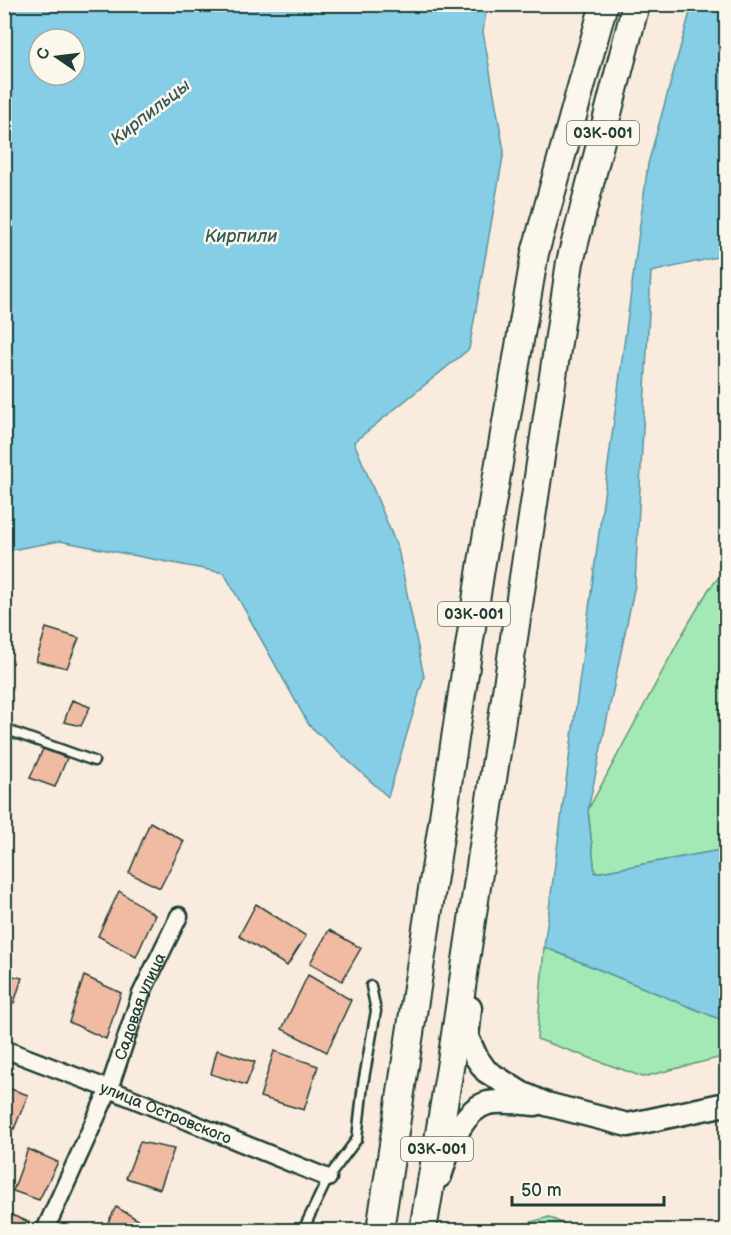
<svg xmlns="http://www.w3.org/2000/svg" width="731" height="1235" font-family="'Balsamiq Sans',sans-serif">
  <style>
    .green { fill: #a3e9b5; stroke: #619374; stroke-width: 1.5 }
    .water { fill: #85cee5; stroke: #5c949e; stroke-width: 1.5; fill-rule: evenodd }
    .building { fill: #f0bba2; stroke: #1f3d34; stroke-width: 1.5 }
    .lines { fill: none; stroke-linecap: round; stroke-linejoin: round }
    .service-casing { stroke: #1f3d34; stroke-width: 13 }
    .minor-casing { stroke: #1f3d34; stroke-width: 21 }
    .secondary-casing { stroke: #1f3d34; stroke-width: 27 }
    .primary-casing { stroke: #1f3d34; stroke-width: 30 }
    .service { stroke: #fbf7ec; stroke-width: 8 }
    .minor { stroke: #fbf7ec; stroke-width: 16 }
    .secondary { stroke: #fbf7ec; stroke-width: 22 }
    .primary { stroke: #fbf7ec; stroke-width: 26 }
    .labels { text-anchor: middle; stroke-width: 5; stroke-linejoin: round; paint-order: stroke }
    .shield { fill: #fbf7ec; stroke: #61756b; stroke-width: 1.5 }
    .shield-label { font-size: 15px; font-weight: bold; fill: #1f3d34 }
    .street-label { font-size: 16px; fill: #1f3d34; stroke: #fbf7ec }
    .water-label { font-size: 18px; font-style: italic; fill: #335a57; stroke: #fbf7ec }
  </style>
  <rect width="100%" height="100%" fill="#f9ebdd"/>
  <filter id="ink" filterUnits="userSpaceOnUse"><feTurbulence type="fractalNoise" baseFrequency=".0167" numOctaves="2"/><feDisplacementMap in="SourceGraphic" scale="12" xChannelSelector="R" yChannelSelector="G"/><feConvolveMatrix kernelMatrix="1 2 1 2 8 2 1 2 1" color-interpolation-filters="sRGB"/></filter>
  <g filter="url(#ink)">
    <!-- green -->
    <path class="green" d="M 726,569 L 726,849 L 595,873 L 588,810 L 684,631 L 709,589 Z
      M 544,947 L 724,1021 L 726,1020 L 726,1056 L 643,1077 L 537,1039 Z
      M 549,1217 L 575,1230 L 502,1230 L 503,1230 Z"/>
    <!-- water -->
    <path class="water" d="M 5,4 L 487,5 L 483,32 L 504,151 L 469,349 L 354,442 L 398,549 L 424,677 L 388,797 L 309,725 L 224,573 L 60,541 L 5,551 ZM 39,39 L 75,39 L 75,75 L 39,75 Z
      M 692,5 L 726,5 L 726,255 L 651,272 L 635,585 L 588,810 L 595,873 L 726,849 L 726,1020 L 724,1021 L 544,947 L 648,164 Z"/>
    <!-- building -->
    <path class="building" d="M 46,628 L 79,638 L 67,668 L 36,661 Z
      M 72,700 L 90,707 L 81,726 L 64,722 Z
      M 43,749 L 67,758 L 55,787 L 30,778 Z
      M 150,822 L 184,841 L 160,888 L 129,873 Z
      M 119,891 L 155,915 L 136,957 L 98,936 Z
      M 256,904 L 306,936 L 287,966 L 239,936 Z
      M 329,930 L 361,948 L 342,981 L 310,963 Z
      M 4,974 L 22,978 L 14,1003 L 4,998 Z
      M 308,975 L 351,1000 L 327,1052 L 282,1029 Z
      M 84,976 L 121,993 L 106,1039 L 69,1022 Z
      M 217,1050 L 255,1062 L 246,1085 L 211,1074 Z
      M 274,1051 L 318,1066 L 304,1110 L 260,1097 Z
      M 8,1088 L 28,1095 L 14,1129 L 4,1125 L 4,1098 Z
      M 140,1142 L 174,1149 L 160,1189 L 126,1178 Z
      M 28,1149 L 58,1162 L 39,1200 L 13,1191 Z
      M 116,1207 L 142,1222 L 137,1230 L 104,1230 Z
      M 4,1212 L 29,1222 L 26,1230 L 4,1230 Z"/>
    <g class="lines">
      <defs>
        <path id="service" d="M 4,729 L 94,761
          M 303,1230 L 328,1178 L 357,1139 L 363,1084 L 376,1011 L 371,986"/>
        <g id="minor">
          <path id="s1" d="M 4,1049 L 109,1089 L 328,1178"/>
          <path id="s2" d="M 45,1230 L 109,1089 L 141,994 L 179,916"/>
        </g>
        <path id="secondary" d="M 470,1008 L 467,1037 L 476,1057 L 486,1071 L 521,1093 L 546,1104 L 628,1125 L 726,1104
          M 440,1176 C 447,1152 461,1110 488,1103 C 503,1100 520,1103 536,1104"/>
        <path id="primary" d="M 380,1230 L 481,568 L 535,253 L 604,4
          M 423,1230 L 450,1068 L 570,262 L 636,4"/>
      </defs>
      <!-- service casing -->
      <use href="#service" class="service-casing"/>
      <!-- minor casing -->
      <use href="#minor" class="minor-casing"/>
      <!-- secondary casing -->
      <use href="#secondary" class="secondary-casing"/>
      <!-- primary casing -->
      <use href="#primary" class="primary-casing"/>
      <!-- service -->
      <use href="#service" class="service"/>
      <!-- minor -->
      <use href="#minor" class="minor"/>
      <!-- secondary -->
      <use href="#secondary" class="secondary"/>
      <!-- primary -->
      <use href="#primary" class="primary"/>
    </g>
  </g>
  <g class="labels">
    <!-- shield labels -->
    <g class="shield">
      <rect x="567" y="121" width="72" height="24" rx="4.5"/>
      <rect x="438" y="602" width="72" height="24" rx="4.5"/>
      <rect x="401" y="1137" width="72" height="24" rx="4.5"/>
    </g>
    <g class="shield-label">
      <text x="603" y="138">03К-001</text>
      <text x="474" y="619">03К-001</text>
      <text x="437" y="1154">03К-001</text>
    </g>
    <!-- street labels -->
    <g class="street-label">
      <text dy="6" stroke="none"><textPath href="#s2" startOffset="243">Садовая улица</textPath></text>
      <text dy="6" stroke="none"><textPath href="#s1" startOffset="174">улица Островского</textPath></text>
    </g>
    <!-- water labels -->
    <g class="water-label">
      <text transform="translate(150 112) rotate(-38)" y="6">Кирпильцы</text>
      <text x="241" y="242">Кирпили</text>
    </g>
  </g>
  <!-- margin -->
  <rect width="731" height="1235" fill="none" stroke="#fbf7ec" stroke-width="24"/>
  <rect x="12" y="12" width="707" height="1211" fill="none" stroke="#1f3d34" stroke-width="2" filter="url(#ink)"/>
  <!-- north arrow -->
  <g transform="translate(57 57) rotate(284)"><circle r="28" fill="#fbf7ec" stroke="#a3ada2" stroke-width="1.5"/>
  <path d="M0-4.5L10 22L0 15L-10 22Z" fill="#1f3d34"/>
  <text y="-9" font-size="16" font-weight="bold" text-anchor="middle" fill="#1f3d34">С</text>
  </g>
  <!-- scale -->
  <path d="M512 1196v9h152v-9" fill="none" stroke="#1f3d34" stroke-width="3"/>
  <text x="521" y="1196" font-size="18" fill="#1f3d34" stroke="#fbf7ec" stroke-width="4.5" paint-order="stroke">50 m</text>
</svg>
